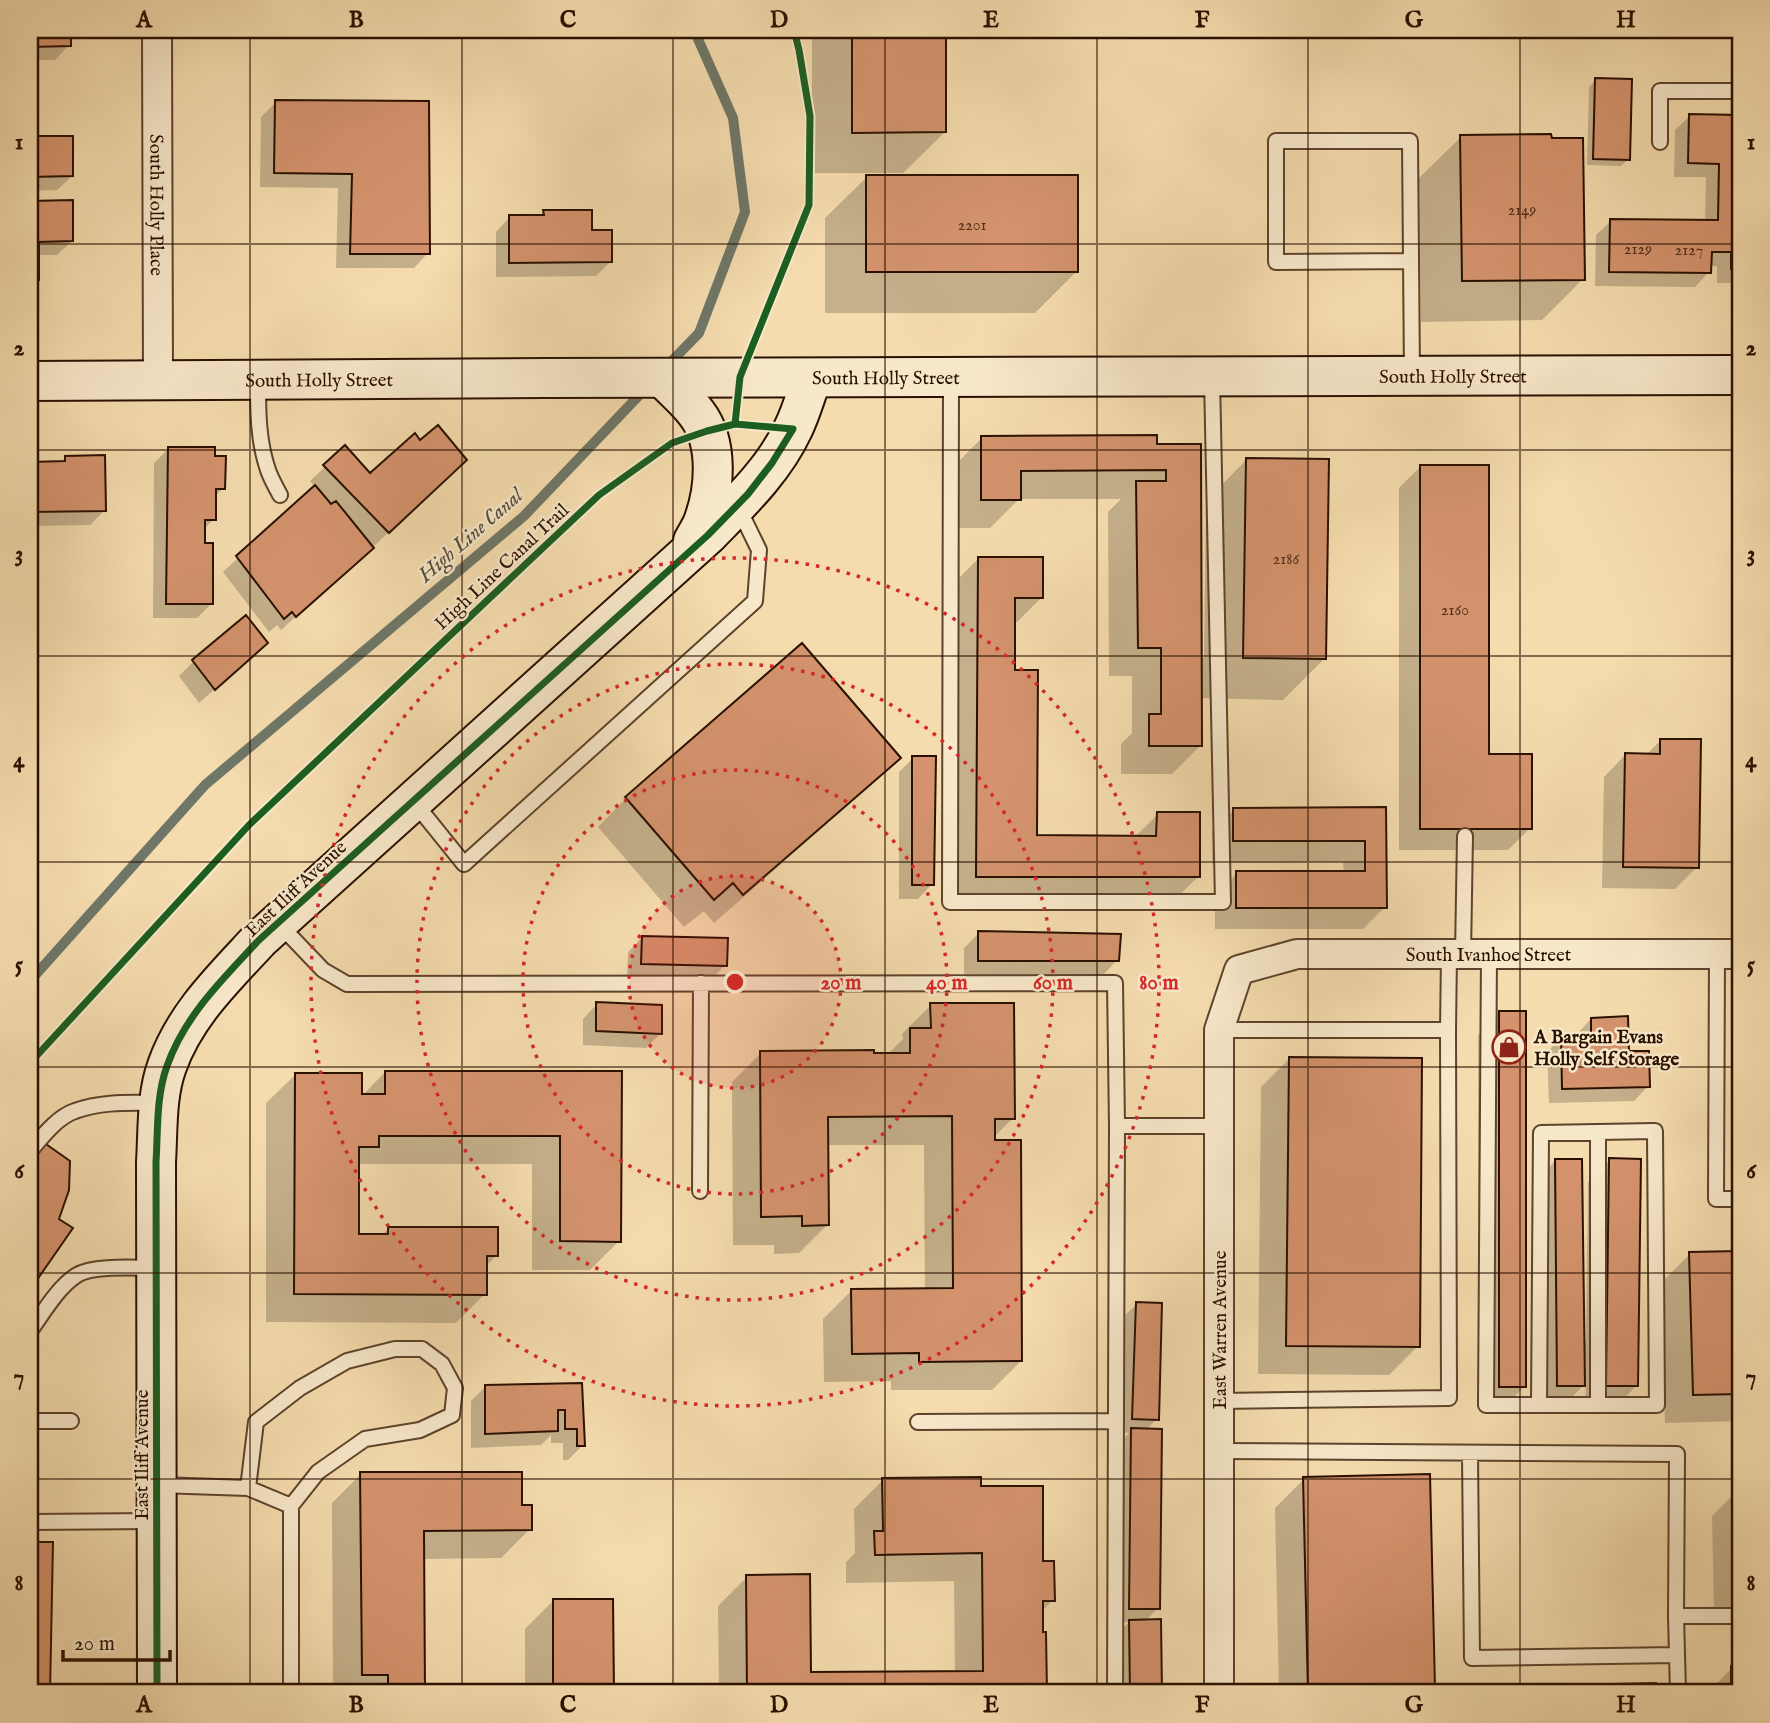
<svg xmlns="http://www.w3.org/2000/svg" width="1770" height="1723" font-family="'IM FELL English',serif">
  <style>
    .shadow { fill: #0003 }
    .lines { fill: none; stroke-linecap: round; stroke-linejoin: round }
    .stream { stroke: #6e7768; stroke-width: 10 }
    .building { fill: #d4936d; stroke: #2a1001; stroke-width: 2 }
    .lane-casing { stroke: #5d432c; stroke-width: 18 }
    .street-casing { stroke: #5d432c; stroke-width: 32 }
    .secondary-casing { stroke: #2a1001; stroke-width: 42 }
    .lane { stroke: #f8e8ca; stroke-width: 14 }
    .street { stroke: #f8e8ca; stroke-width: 28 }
    .secondary { stroke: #f8e8ca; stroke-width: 38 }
    .cycleway-casing { stroke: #f8e8ca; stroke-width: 11 }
    .cycleway { stroke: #1b5e20; stroke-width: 7 }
    .grid { fill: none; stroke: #2a1001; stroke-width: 2; stroke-opacity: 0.55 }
    .ring { fill: none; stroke: #d62828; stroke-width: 3.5; stroke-dasharray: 3.5 7 }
    .labels { text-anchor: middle; stroke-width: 5; stroke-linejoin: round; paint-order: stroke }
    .number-label { font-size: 16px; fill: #54311c }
    .street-label { font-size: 19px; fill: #2a1001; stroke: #f8e8ca }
    .poi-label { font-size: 19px; font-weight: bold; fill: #2a1001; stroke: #f8e8ca; text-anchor: start }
    .water-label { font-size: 21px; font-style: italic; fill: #524c3d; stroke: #f8e8ca }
    .centre { fill: #d62828; stroke: #f8e8ca; stroke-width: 3.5 }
    .ring-label { font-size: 21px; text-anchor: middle; font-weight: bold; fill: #d62828; stroke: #f8e8ca; stroke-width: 5; stroke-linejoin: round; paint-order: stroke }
    .neatline { fill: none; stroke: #2a1001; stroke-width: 2.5 }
    .grid-label { font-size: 23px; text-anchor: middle; font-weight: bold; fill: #2a1001 }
  </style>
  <rect width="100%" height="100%" fill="#f5dcae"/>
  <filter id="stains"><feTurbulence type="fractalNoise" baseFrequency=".00286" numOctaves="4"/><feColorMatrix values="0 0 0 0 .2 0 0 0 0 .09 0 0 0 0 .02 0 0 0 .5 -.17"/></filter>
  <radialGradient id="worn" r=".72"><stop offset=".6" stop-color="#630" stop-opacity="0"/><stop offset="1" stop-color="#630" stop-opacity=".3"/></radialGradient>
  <!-- shadow -->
  <path class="shadow" d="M 30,30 L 69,30 L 69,45 L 55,60 L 30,60 Z
    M 812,30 L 945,30 L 945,132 L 903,173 L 812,173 Z
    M 1596,80 L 1628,159 L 1621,166 L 1587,165 L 1589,87 Z
    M 276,102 L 427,103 L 428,253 L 414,268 L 336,268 L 338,188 L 260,187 L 261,117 Z
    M 1690,116 L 1740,116 L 1740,283 L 1717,283 L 1717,266 L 1710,266 L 1709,272 L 1695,287 L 1595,286 L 1596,235 L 1611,221 L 1705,222 L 1706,177 L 1674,177 L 1675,130 Z
    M 30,120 L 30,138 L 71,138 L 72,176 L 57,190 L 30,191 Z
    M 1461,137 L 1583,279 L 1542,320 L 1421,322 L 1419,178 Z
    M 867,177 L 1076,272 L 1035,313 L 825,313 L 825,218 Z
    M 30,202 L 71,202 L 72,241 L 57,255 L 37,255 L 38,279 L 30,287 Z
    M 544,212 L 591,232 L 610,262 L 596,276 L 496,277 L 496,232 L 510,217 L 539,217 Z
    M 982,438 L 1155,446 L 1199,446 L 1200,658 L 1204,658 L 1206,501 L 1247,459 L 1325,658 L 1283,700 L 1200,698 L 1201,745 L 1172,774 L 1121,774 L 1121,744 L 1132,733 L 1132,676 L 1109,676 L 1108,512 L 1121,499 L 1019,499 L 990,528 L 953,528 L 953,467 Z
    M 345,448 L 370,475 L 450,474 L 357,562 L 281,630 L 277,625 L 269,632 L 223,572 L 315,487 L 310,481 Z
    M 168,449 L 213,458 L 223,488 L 214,498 L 214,519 L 203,530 L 212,603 L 197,618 L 153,618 L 154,463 Z
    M 65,458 L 105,510 L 90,525 L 30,526 L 30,464 L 60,463 Z
    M 1421,466 L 1488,755 L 1530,828 L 1508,850 L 1399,850 L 1399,488 Z
    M 978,559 L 1042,597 L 1013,626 L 1013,671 L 1035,837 L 1134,838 L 1158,814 L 1198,877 L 1169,905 L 948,905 L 949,588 Z
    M 251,657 L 199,703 L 179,676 L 193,662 Z
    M 1661,740 L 1697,867 L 1675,889 L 1602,888 L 1604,777 L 1625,755 L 1646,755 Z
    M 899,758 L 870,786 L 714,923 L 704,911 L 684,927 L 598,827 L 626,798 Z
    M 913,758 L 932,884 L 918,899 L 899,899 L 899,772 Z
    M 1385,809 L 1385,907 L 1363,929 L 1215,929 L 1215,895 L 1237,873 L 1344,873 L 1343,862 L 1212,863 L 1212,831 L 1234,810 Z
    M 979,933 L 1117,960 L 1103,975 L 964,975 L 964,948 Z
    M 642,938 L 725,965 L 711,980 L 627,978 L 628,952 Z
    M 597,1004 L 661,1033 L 646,1048 L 583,1045 L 583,1019 Z
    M 931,1005 L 1013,1118 L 993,1138 L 1021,1361 L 992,1390 L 891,1390 L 891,1381 L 824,1382 L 823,1319 L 852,1290 L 925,1290 L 924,1145 L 827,1145 L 828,1224 L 799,1253 L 774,1254 L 774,1245 L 733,1245 L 732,1082 L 761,1053 L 887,1055 L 903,1039 L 902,1034 Z
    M 1499,1013 L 1525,1386 L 1503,1408 L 1478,1408 L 1478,1035 Z
    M 1591,1019 L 1627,1053 L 1648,1086 L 1634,1101 L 1549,1103 L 1547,1052 L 1562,1037 L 1577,1037 L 1577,1034 Z
    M 1289,1059 L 1418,1346 L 1389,1375 L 1258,1374 L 1261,1087 Z
    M 385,1072 L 620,1073 L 619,1241 L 590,1270 L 532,1270 L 532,1164 L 360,1164 L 357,1167 L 357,1236 L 381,1236 L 388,1229 L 496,1256 L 485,1267 L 485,1294 L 456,1323 L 266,1322 L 266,1103 L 295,1075 L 360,1098 Z
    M 43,1144 L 57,1219 L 70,1229 L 30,1287 L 30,1157 Z
    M 1610,1160 L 1636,1386 L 1615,1408 L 1585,1408 L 1586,1383 L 1562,1407 L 1536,1407 L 1534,1183 L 1555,1161 L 1583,1340 L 1586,1340 L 1588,1182 Z
    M 1740,1245 L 1740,1421 L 1665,1423 L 1661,1283 L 1690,1254 L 1732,1253 Z
    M 1137,1304 L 1157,1419 L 1146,1430 L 1158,1608 L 1145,1621 L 1159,1621 L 1160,1693 L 1109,1693 L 1108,1643 L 1129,1622 L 1116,1622 L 1117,1445 L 1129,1433 L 1119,1432 L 1122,1318 Z
    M 581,1385 L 583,1445 L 568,1460 L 563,1460 L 563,1443 L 551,1443 L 551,1435 L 541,1445 L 471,1448 L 471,1401 L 485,1387 Z
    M 361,1474 L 521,1506 L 530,1529 L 501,1558 L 422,1559 L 423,1693 L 333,1693 L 332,1503 Z
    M 1304,1479 L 1433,1690 L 1654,1685 L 1654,1693 L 1279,1693 L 1275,1508 Z
    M 883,1480 L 979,1488 L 1042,1563 L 1053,1600 L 1042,1611 L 1042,1634 L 1045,1634 L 1045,1693 L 719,1693 L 718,1606 L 747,1577 L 809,1674 L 955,1673 L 954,1581 L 846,1583 L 846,1562 L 855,1553 L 854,1509 Z
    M 1734,1494 L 1740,1494 L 1740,1609 L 1714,1609 L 1712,1516 Z
    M 30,1543 L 51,1544 L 48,1693 L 30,1693 Z
    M 554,1600 L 612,1600 L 612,1693 L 525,1693 L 525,1629 Z
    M 1732,1668 L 1740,1668 L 1740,1693 L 1707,1693 Z"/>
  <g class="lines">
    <!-- stream -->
    <path class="stream" d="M 666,367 L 699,333 L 745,212 L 733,118 L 694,30
      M 30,981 L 205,785 L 524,516 L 648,386"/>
  </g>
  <!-- building -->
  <path class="building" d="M 30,30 L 71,30 L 71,46 L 30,47 Z
    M 852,30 L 946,30 L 946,132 L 852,133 Z
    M 30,62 L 31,62 L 32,136 L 73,136 L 73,176 L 30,177 Z
    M 1595,78 L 1632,79 L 1630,160 L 1593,159 Z
    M 275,100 L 429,101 L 430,254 L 350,254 L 352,174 L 274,173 Z
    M 1689,114 L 1740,115 L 1740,269 L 1731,269 L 1731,252 L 1712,252 L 1711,273 L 1609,272 L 1610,219 L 1718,220 L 1719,164 L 1688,163 Z
    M 1551,134 L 1552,138 L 1583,138 L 1585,280 L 1462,281 L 1460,135 Z
    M 866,175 L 1078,175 L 1078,272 L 866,272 Z
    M 73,200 L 73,241 L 39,242 L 39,280 L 30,280 L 30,201 Z
    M 543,210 L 592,210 L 592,230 L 612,230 L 612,262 L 509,263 L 509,215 L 544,215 Z
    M 438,425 L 467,460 L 389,533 L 323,465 L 345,445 L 370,473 L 415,433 L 420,440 Z
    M 1157,435 L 1157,444 L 1201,444 L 1202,746 L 1149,746 L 1149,714 L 1161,714 L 1161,648 L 1138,648 L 1136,481 L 1166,481 L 1166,470 L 1021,471 L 1021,500 L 981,500 L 981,436 Z
    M 168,447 L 215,447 L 215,456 L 226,456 L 225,489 L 216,489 L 216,520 L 205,520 L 205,543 L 213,543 L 213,604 L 166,604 Z
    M 105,455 L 106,511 L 30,512 L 30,462 L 65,461 L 65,456 Z
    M 1246,458 L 1329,459 L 1326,659 L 1243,658 Z
    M 1420,465 L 1489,465 L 1489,754 L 1532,754 L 1532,829 L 1420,829 Z
    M 315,485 L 331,504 L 336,501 L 374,548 L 296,617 L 292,612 L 284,619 L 236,556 Z
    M 978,557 L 1043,557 L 1043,598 L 1015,598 L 1015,670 L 1038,670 L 1037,835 L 1156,836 L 1157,812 L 1200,812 L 1200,877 L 976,877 Z
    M 246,615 L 268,643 L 215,690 L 192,660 Z
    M 802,643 L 901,758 L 743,895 L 733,883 L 714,900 L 625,797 Z
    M 1660,739 L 1701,739 L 1699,868 L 1623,867 L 1625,753 L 1660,754 Z
    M 912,756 L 936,756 L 934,885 L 912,885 Z
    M 1386,807 L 1387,908 L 1236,908 L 1236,871 L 1365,871 L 1365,841 L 1233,841 L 1233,808 Z
    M 978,931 L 1121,934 L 1119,961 L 978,961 Z
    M 642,936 L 728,938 L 727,966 L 641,964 Z
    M 596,1002 L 662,1005 L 662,1034 L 596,1031 Z
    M 930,1003 L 1014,1003 L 1015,1119 L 995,1119 L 995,1140 L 1021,1140 L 1022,1361 L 919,1362 L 919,1353 L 852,1354 L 851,1289 L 953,1288 L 952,1116 L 828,1117 L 829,1225 L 802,1226 L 802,1216 L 761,1217 L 760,1051 L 874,1050 L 874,1053 L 910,1053 L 910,1028 L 931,1028 Z
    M 1499,1011 L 1526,1011 L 1526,1387 L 1499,1387 Z
    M 1628,1016 L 1629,1051 L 1649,1051 L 1650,1087 L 1562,1089 L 1561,1035 L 1591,1035 L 1591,1018 Z
    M 1289,1057 L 1422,1058 L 1420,1347 L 1286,1346 Z
    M 385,1071 L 622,1071 L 621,1242 L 560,1241 L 560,1136 L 379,1136 L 379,1147 L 359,1147 L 359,1234 L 388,1234 L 388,1227 L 498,1227 L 498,1256 L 487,1256 L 487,1295 L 294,1294 L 295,1073 L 362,1073 L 362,1094 L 385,1094 Z
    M 43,1142 L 70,1161 L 69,1190 L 59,1219 L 73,1228 L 30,1290 L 30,1161 Z
    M 1609,1158 L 1641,1159 L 1638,1386 L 1606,1386 Z
    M 1555,1159 L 1582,1159 L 1585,1386 L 1557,1386 Z
    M 1739,1243 L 1740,1243 L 1740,1394 L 1693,1395 L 1689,1252 L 1739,1251 Z
    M 1136,1302 L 1162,1303 L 1159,1420 L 1132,1419 Z
    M 582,1383 L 585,1446 L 577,1446 L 577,1429 L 565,1429 L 565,1410 L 558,1410 L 558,1431 L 485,1434 L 485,1385 Z
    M 1131,1428 L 1162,1429 L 1160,1609 L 1129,1609 Z
    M 360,1472 L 522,1472 L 522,1505 L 532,1505 L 532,1530 L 424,1531 L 425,1693 L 388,1693 L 388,1675 L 362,1675 Z
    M 1430,1474 L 1435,1688 L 1656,1683 L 1656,1693 L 1308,1693 L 1303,1477 Z
    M 981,1477 L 981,1486 L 1043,1486 L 1043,1561 L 1054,1561 L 1055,1601 L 1043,1601 L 1043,1632 L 1046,1632 L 1047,1693 L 747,1693 L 746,1575 L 810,1574 L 811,1672 L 983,1671 L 982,1553 L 875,1555 L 874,1531 L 883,1531 L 882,1478 Z
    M 1733,1492 L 1740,1492 L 1740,1588 L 1735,1588 Z
    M 30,1542 L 53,1542 L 50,1693 L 30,1693 Z
    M 553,1599 L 613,1599 L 614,1693 L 553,1693 Z
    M 1161,1619 L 1162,1693 L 1130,1693 L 1129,1620 Z
    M 1731,1666 L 1740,1666 L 1740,1693 L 1731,1693 Z"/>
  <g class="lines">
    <defs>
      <path id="lane" d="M 1660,142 L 1660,91 L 1740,91
        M 1411,261 L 1276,262 L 1276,141 L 1410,141 L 1412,375
        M 951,378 L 950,902 L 1223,902 L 1212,378
        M 258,381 C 258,411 258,441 268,470 C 271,479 276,487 280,495
        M 414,802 L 464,864 L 755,601 L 759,550 L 739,509
        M 279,924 L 323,970 L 347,984 L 1115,983 L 1117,1126 L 1219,1126
        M 1463,954 L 1465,836
        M 1489,954 L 1486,1405 L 1657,1405 L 1655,1131 L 1541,1133 L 1539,1405
        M 1717,954 L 1716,1199 L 1740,1199
        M 1219,1030 L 1448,1030
        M 1598,1132 L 1598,1405
        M 30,1151 C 42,1137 57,1117 75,1111 C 102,1101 130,1103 158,1103
        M 700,1191 L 701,983
        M 30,1331 C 44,1312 57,1288 77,1275 C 93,1265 136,1268 155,1268
        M 1219,1401 L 1449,1398 L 1448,1030 L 1449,954
        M 30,1421 L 71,1421
        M 918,1422 L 1116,1421
        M 1219,1451 L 1677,1454 L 1676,1616
        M 1470,1453 L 1472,1658 L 1677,1655
        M 158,1485 L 248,1488 L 291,1506 L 291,1693
        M 248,1488 L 256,1422 L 300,1388 L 347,1361 L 395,1349 L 422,1349 L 442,1364 L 455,1388 L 452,1415 L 420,1430 L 365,1439 L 318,1472 L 291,1506
        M 30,1522 L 154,1521
        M 1115,1693 L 1117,1126
        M 1678,1693 L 1676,1616 L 1740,1616"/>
      <g id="street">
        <path id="s1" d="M 157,30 L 158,380"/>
        <path id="s2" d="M 1219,1693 L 1219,1030 L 1239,970 L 1297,954 L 1740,954"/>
      </g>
      <g id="secondary">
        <path d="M 663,378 C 674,390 688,401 697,414 C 719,443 715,490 703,522 C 701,528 696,535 693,541"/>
        <path id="s3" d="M 30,381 L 545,378 L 1740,375"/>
        <path d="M 157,1693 L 156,1162 C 158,1131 156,1096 167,1066 C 185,1015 223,979 259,940 L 708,535 C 739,503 774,470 793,429 C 801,413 806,394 812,378"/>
      </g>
    </defs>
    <!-- lane casing -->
    <use href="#lane" class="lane-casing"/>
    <!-- street casing -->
    <use href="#street" class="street-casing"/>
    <!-- secondary casing -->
    <use href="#secondary" class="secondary-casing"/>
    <!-- lane -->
    <use href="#lane" class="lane"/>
    <!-- street -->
    <use href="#street" class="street"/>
    <!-- secondary -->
    <use href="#secondary" class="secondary"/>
    <defs>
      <path id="cycleway" d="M 735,424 L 740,377 L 809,205 L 810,116 L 799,50 L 794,30
        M 30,1063 L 249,825 L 599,495 L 672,443 L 707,431 L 735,424 L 793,429 L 772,463 L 748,494 L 708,535 L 259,940 C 223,979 185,1015 167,1066 C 156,1096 158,1131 156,1162 L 157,1693"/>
    </defs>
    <!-- cycleway casing -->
    <use href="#cycleway" class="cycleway-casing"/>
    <!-- cycleway -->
    <use href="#cycleway" class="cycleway"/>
  </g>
  <!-- grid -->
  <path class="grid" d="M 250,30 L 250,1693M 462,30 L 462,1693M 673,30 L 673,1693M 885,30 L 885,1693M 1097,30 L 1097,1693M 1308,30 L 1308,1693M 1520,30 L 1520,1693M 30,244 L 1740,244M 30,450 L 1740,450M 30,656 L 1740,656M 30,862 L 1740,862M 30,1067 L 1740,1067M 30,1273 L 1740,1273M 30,1479 L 1740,1479"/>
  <!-- distance rings -->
  <circle cx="735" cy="982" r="106" fill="#d62828" fill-opacity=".12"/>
  <g class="ring">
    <circle cx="735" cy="982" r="106"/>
    <circle cx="735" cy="982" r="212"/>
    <circle cx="735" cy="982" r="318"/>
    <circle cx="735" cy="982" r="424"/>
  </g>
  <!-- icons -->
  <defs>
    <symbol id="shop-ring" viewBox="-11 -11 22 22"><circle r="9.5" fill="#f8e8ca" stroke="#8f2418" stroke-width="1.5"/><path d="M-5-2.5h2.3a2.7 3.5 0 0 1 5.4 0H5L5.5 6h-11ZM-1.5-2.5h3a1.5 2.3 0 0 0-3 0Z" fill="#8f2418"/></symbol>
  </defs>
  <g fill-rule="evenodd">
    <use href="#shop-ring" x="1490" y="1028" width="38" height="38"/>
  </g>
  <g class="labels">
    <!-- number labels -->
    <g class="number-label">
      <text x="1522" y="215">2149</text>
      <text x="972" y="230">2201</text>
      <text x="1638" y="254">2129</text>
      <text x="1689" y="255">2127</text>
      <text x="1286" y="564">2186</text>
      <text x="1455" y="615">2160</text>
    </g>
    <!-- street labels -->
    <g class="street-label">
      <text dy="7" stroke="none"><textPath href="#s1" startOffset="175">South Holly Place</textPath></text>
      <text dy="7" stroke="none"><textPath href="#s3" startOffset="1423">South Holly Street</textPath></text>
      <text dy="7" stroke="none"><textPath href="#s3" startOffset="856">South Holly Street</textPath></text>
      <text dy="7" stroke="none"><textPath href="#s3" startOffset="289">South Holly Street</textPath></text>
      <text transform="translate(501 566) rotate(-43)" y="7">High Line Canal Trail</text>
      <text transform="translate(295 888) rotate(-43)" y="7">East Iliff Avenue</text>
      <text dy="7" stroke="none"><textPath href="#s2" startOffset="978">South Ivanhoe Street</textPath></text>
      <text transform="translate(1219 1330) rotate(-90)" y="7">East Warren Avenue</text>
      <text transform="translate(141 1455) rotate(-90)" y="7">East Iliff Avenue</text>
    </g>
    <!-- poi labels -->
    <g class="poi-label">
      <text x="1534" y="1043">A Bargain Evans<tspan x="1534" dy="22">Holly Self Storage</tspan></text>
    </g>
    <!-- water labels -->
    <g class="water-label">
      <text transform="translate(470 535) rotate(-41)" y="7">High Line Canal</text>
    </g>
  </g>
  <circle cx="735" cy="982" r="10" class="centre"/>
  <g class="ring-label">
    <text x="841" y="989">20 m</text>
    <text x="947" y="989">40 m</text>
    <text x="1053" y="989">60 m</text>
    <text x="1159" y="989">80 m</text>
  </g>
  <!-- margin -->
  <rect width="1770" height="1723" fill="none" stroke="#f5dcae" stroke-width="77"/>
  <!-- scale -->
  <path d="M63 1650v10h107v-10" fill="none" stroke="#2a1001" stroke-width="3.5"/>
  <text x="74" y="1650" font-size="21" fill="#2a1001" stroke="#f8e8ca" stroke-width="5" paint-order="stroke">20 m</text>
  <rect x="38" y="38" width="1694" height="1646" class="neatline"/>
  <g class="grid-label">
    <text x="144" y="27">A</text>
    <text x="356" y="27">B</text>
    <text x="568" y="27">C</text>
    <text x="779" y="27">D</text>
    <text x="991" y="27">E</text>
    <text x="1202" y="27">F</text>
    <text x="1414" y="27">G</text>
    <text x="1626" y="27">H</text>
    <text x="19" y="149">1</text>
    <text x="1751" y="149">1</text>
    <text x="19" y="355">2</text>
    <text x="1751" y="355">2</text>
    <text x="19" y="561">3</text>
    <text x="1751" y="561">3</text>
    <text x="19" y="767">4</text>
    <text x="1751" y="767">4</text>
    <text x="19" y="972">5</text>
    <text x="1751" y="972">5</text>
    <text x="19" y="1178">6</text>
    <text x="1751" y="1178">6</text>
    <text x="19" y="1384">7</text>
    <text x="1751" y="1384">7</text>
    <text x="19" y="1590">8</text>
    <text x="1751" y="1590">8</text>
    <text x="144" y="1712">A</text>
    <text x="356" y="1712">B</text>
    <text x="568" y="1712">C</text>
    <text x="779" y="1712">D</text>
    <text x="991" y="1712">E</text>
    <text x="1202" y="1712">F</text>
    <text x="1414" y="1712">G</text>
    <text x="1626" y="1712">H</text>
  </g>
  <rect width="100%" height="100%" filter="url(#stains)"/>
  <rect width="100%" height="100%" fill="url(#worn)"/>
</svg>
